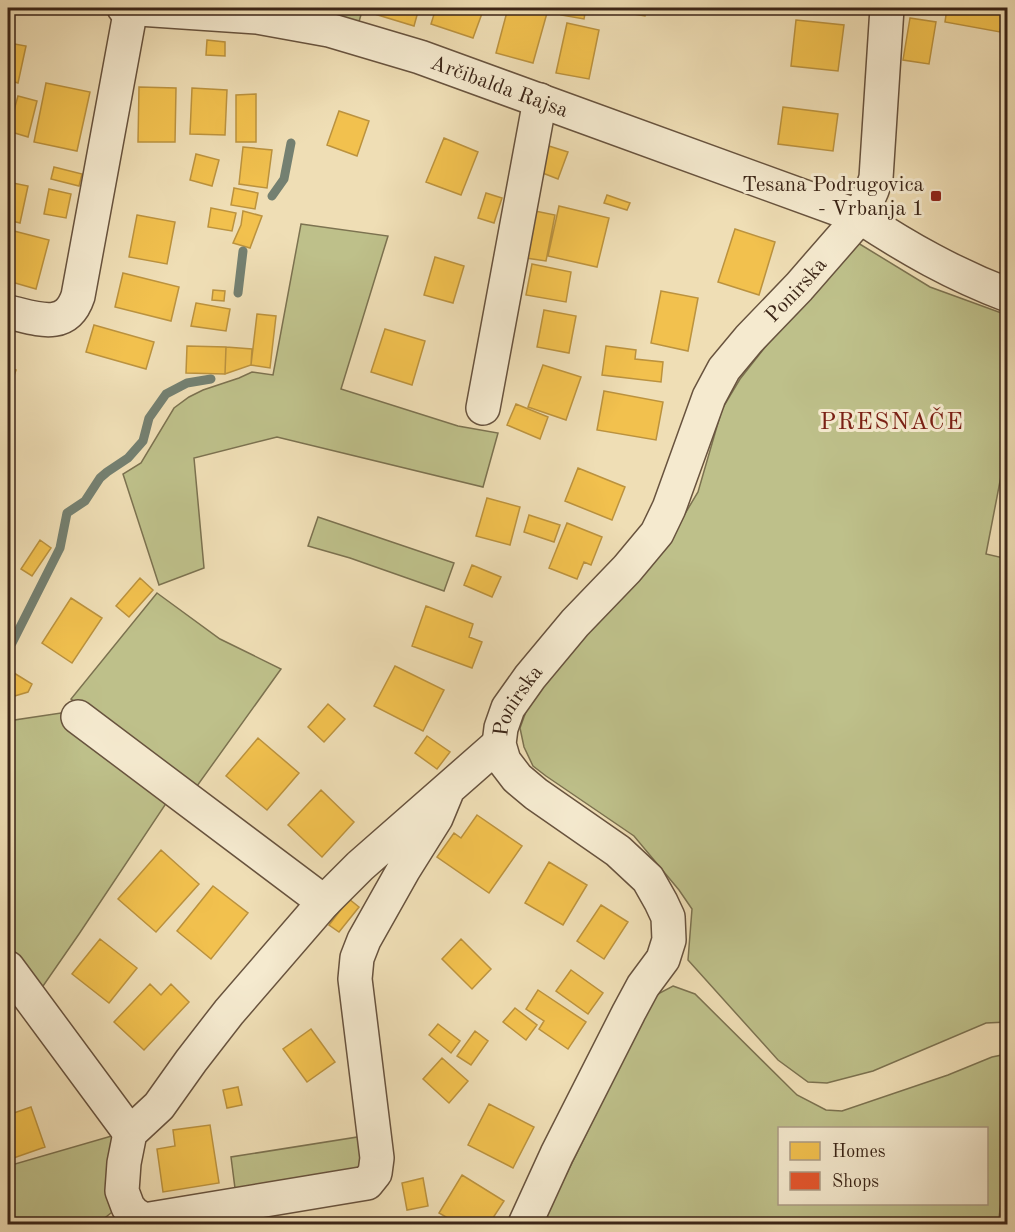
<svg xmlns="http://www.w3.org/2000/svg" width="1015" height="1232" font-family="'Old Standard TT',serif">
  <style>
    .green { fill: #bec08a; stroke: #7c7250; stroke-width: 1.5; fill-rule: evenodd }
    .homes { fill: #f2c14e; stroke: #bb923e; stroke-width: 1.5 }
    .shops { fill: #e4572e; stroke: #b14827; stroke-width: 1.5 }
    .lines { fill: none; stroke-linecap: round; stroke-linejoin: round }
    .stream { stroke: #748071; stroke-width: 9 }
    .minor-casing { stroke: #68533e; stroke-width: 36 }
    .minor { stroke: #f5eacf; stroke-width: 33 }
    .poi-dot { fill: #8f2418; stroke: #f5eacf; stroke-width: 2 }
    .labels { text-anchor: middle; stroke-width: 6; stroke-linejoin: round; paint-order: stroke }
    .street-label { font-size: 21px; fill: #3b2517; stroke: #f5eacf }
    .poi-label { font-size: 21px; fill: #3b2517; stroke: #f5eacf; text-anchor: end }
    .quarter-label { font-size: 24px; letter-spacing: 1.5px; fill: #7a1f14; stroke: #f5eacf }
  </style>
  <rect width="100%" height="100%" fill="#efdeb5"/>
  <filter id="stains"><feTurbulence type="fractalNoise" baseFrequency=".00333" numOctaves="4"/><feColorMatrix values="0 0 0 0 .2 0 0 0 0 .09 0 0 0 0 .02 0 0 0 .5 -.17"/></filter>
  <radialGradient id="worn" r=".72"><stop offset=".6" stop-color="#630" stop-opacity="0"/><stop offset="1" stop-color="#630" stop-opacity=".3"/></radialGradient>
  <!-- green -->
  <path class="green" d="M 311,8 L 363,8 L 358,25 Z
    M 301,224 L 388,236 L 341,389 L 458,426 L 498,433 L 483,487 L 277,437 L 194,458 L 204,568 L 159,585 L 123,474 L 141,463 L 174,408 L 189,397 L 203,390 L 239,378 L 252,372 L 273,375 Z
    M 858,243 L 930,287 L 1007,315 L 1007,445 L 986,554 L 1008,559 L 1007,1022 L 986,1023 L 873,1071 L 827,1083 L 808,1082 L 778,1060 L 688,960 L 692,909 L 679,890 L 634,836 L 546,776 L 533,766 L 524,747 L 520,728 L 528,706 L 573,644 L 674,532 L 698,492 L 722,409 L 740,379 L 773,337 Z
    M 318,517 L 454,563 L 444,591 L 350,558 L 308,546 Z
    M 157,593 L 220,639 L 281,669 L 197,786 L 71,699 Z
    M 61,713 L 119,763 L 167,802 L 79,934 L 41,989 L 8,942 L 8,721 Z
    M 673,986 L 695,994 L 797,1095 L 826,1110 L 842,1111 L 948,1075 L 992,1057 L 1007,1054 L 1007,1152 L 999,1218 L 994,1224 L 542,1224 L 654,996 ZM 780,1128 L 986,1128 L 986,1204 L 780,1204 Z
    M 115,1135 L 116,1209 L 97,1224 L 8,1224 L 8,1166 Z
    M 364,1136 L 362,1166 L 353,1174 L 236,1196 L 231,1157 Z"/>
  <!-- homes -->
  <path class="homes" d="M 370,8 L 419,8 L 414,26 L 368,12 Z
    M 436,8 L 484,8 L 473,38 L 431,24 Z
    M 508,8 L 527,8 L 547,13 L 533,63 L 496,53 Z
    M 563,8 L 586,8 L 584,19 L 561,15 Z
    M 604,8 L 647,8 L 645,16 L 604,9 Z
    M 947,8 L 1004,8 L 1000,32 L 945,22 Z
    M 910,18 L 936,22 L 929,64 L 903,60 Z
    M 796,20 L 844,25 L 838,71 L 791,66 Z
    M 567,23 L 599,30 L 589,79 L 556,73 Z
    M 207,40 L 225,42 L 225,56 L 206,55 Z
    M 9,43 L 26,46 L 18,83 L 8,80 L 8,49 Z
    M 46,83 L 90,92 L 77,151 L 34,142 Z
    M 139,87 L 176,88 L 175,142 L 138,142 Z
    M 192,88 L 227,90 L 225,135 L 190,134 Z
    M 256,94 L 256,142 L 236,142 L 236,95 Z
    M 18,96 L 37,101 L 28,137 L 8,131 Z
    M 783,107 L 838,114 L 833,151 L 778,144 Z
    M 339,111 L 369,121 L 357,156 L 327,145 Z
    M 444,138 L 478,152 L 461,195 L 426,182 Z
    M 549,146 L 568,152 L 558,179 L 540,172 Z
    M 243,147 L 272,150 L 267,188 L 239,184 Z
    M 196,154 L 219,160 L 212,186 L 190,180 Z
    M 54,167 L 82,174 L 79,186 L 51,179 Z
    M 8,182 L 28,186 L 20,223 L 8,220 Z
    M 234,188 L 258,193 L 255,209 L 231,205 Z
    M 49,189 L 71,194 L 66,218 L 44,214 Z
    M 486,193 L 502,198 L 494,223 L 478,218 Z
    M 607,195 L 630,203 L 627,210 L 604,203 Z
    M 559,206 L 609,218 L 597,267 L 548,256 Z
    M 211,208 L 236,213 L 232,231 L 208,227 Z
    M 243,211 L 262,216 L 250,248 L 233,243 L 241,225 Z
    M 535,211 L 555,215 L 546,261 L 526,258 Z
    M 137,215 L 175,222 L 167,264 L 129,257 Z
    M 735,229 L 775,242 L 759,295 L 718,282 Z
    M 14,231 L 49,240 L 36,289 L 8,281 L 8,254 Z
    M 435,257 L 464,266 L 453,303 L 424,295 Z
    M 532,264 L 571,272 L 566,302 L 526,295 Z
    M 123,273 L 179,287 L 171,321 L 115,307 Z
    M 213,290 L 225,291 L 224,301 L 212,300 Z
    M 661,291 L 698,298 L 688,351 L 651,343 Z
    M 196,303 L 230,309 L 226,331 L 191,326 Z
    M 544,310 L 576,316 L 569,353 L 537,347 Z
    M 257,314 L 276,316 L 270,368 L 251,365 Z
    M 94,325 L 154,342 L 146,369 L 86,352 Z
    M 385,329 L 425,341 L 412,385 L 371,372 Z
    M 187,346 L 226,347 L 225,374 L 186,373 Z
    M 606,346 L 636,350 L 635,359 L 663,362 L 661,382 L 602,375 Z
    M 226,347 L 252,349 L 251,365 L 225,374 Z
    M 543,365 L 581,377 L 566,420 L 528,407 Z
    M 8,367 L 16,370 L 8,394 Z
    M 604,391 L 663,402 L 656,440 L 597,430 Z
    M 516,404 L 548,417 L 540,439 L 507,425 Z
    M 578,468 L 625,487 L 612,520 L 565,501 Z
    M 487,498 L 520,507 L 510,545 L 476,536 Z
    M 529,515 L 560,525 L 554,542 L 524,532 Z
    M 567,523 L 602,537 L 591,565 L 584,562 L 577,579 L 549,568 Z
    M 40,540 L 51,548 L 32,576 L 21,569 Z
    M 472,565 L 501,577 L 492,597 L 464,585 Z
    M 140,578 L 153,590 L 129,617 L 116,606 Z
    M 71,598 L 102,618 L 72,663 L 42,643 Z
    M 426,606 L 473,624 L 469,637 L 482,642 L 472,668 L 412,646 Z
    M 395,666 L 444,690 L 423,731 L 374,706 Z
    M 14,673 L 32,684 L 28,692 L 8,698 L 8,674 L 12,677 Z
    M 328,704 L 345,719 L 324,742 L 308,727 Z
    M 427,736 L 450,752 L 437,769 L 415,753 Z
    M 258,738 L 299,773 L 267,810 L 226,776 Z
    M 321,790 L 354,822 L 322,857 L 288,825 Z
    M 477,815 L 522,846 L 489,893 L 437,857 L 454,833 L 461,838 Z
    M 161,850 L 199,884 L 156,932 L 118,899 Z
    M 549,862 L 587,885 L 563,925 L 525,903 Z
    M 213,886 L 248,913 L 211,959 L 177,931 Z
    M 349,899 L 359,907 L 339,932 L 329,925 Z
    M 601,905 L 628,922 L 604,959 L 577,941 Z
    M 100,939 L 137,968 L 109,1003 L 72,974 Z
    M 461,939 L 491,969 L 472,989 L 442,959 Z
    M 571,970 L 603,993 L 588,1014 L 556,991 Z
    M 150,984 L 161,995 L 171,984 L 189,1002 L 144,1050 L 114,1022 Z
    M 538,990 L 586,1022 L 568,1049 L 539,1029 L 544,1021 L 526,1009 Z
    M 515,1008 L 537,1025 L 526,1040 L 503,1022 Z
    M 438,1024 L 460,1041 L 451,1053 L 429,1035 Z
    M 311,1029 L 335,1062 L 307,1082 L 283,1049 Z
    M 475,1031 L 488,1041 L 471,1065 L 457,1056 Z
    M 442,1058 L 468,1081 L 449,1103 L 423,1079 Z
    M 238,1087 L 242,1105 L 227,1108 L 223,1090 Z
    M 489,1104 L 534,1127 L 513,1168 L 468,1145 Z
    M 31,1107 L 45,1147 L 8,1160 L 8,1115 Z
    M 210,1125 L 219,1183 L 163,1192 L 157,1149 L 175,1146 L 173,1130 Z
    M 462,1175 L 504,1201 L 489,1224 L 458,1224 L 439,1213 Z
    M 423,1178 L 428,1206 L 407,1210 L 402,1183 Z"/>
  <!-- shops -->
  <path class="shops" d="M 1003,154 L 1008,154 L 1008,195 L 1001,195 Z"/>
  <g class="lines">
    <!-- stream -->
    <path class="stream" d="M 272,196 L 284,179 L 291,143
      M 238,293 L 243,251
      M 12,643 L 60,548 L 67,513 L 85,501 L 100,478 L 107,472 L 128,458 L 143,441 L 149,418 L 166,394 L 187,383 L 211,379"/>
    <defs>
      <g id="minor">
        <path id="s1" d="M 124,8 L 257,17 L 329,30 L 420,57 L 860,217 C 909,249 953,274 1008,295"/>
        <path d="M 8,312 C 36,318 66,332 78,296 L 131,8"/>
        <path d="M 483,408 L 540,100"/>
        <path d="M 78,717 L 324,902"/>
        <path d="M 448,789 L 436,818 L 404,869 L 364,940 L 357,958 L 355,979 L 377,1158 L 375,1173 L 367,1183 L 144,1220 L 134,1214 L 128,1207 L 122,1191 L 124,1163 L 130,1133 L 159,1106 L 191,1061 L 229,1012 L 324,902 L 360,866 L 499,744"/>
        <path d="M 8,968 L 130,1133"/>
        <path id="s2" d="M 525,1224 L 557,1154 L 629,1012 L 643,986 L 663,959 L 669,940 L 668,917 L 661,902 L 648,879 L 618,851 L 536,794 L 517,778 L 504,761 L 499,744 L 501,728 L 508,708 L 530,677 L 575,623 L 627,569 L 657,533 L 669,508 L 709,397 L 724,369 L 749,339 L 799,287 L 860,217 L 872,190 L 876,178 L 887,8"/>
      </g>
    </defs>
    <!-- minor casing -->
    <use href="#minor" class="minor-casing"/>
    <!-- minor -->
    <use href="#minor" class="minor"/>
  </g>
  <!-- markers -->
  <rect class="poi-dot" x="930" y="190" width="12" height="12" rx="3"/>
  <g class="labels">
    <!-- street labels -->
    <g class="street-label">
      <text dy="7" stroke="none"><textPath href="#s1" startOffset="386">Arčibalda Rajsa</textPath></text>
      <text dy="7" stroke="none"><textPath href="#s2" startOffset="1142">Ponirska</textPath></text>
      <text dy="7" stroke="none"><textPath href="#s2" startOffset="638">Ponirska</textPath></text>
    </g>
    <!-- poi labels -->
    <g class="poi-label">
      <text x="924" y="191">Tesana Podrugovica<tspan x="924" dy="24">- Vrbanja 1</tspan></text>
    </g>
    <!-- quarter labels -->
    <g class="quarter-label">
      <text x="892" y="429">PRESNAČE</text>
    </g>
  </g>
  <!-- margin -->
  <rect width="1015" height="1232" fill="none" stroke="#efdeb5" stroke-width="30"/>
  <rect x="9" y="9" width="997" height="1214" fill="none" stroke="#3b2517" stroke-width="3"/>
  <rect x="15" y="15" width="985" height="1202" fill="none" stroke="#3b2517" stroke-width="1.5"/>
  <!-- legend -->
  <rect x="778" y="1127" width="210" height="78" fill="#f5eacf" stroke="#ab9b85" stroke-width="1.5"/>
  <rect x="790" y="1142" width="30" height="18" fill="#f2c14e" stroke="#ab9b85" stroke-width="1.5"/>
  <text x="832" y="1157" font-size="18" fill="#3b2517">Homes</text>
  <rect x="790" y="1172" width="30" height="18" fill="#e4572e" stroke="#ab9b85" stroke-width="1.5"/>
  <text x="832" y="1187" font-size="18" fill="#3b2517">Shops</text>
  <rect width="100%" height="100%" filter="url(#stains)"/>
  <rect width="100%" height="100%" fill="url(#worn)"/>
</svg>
